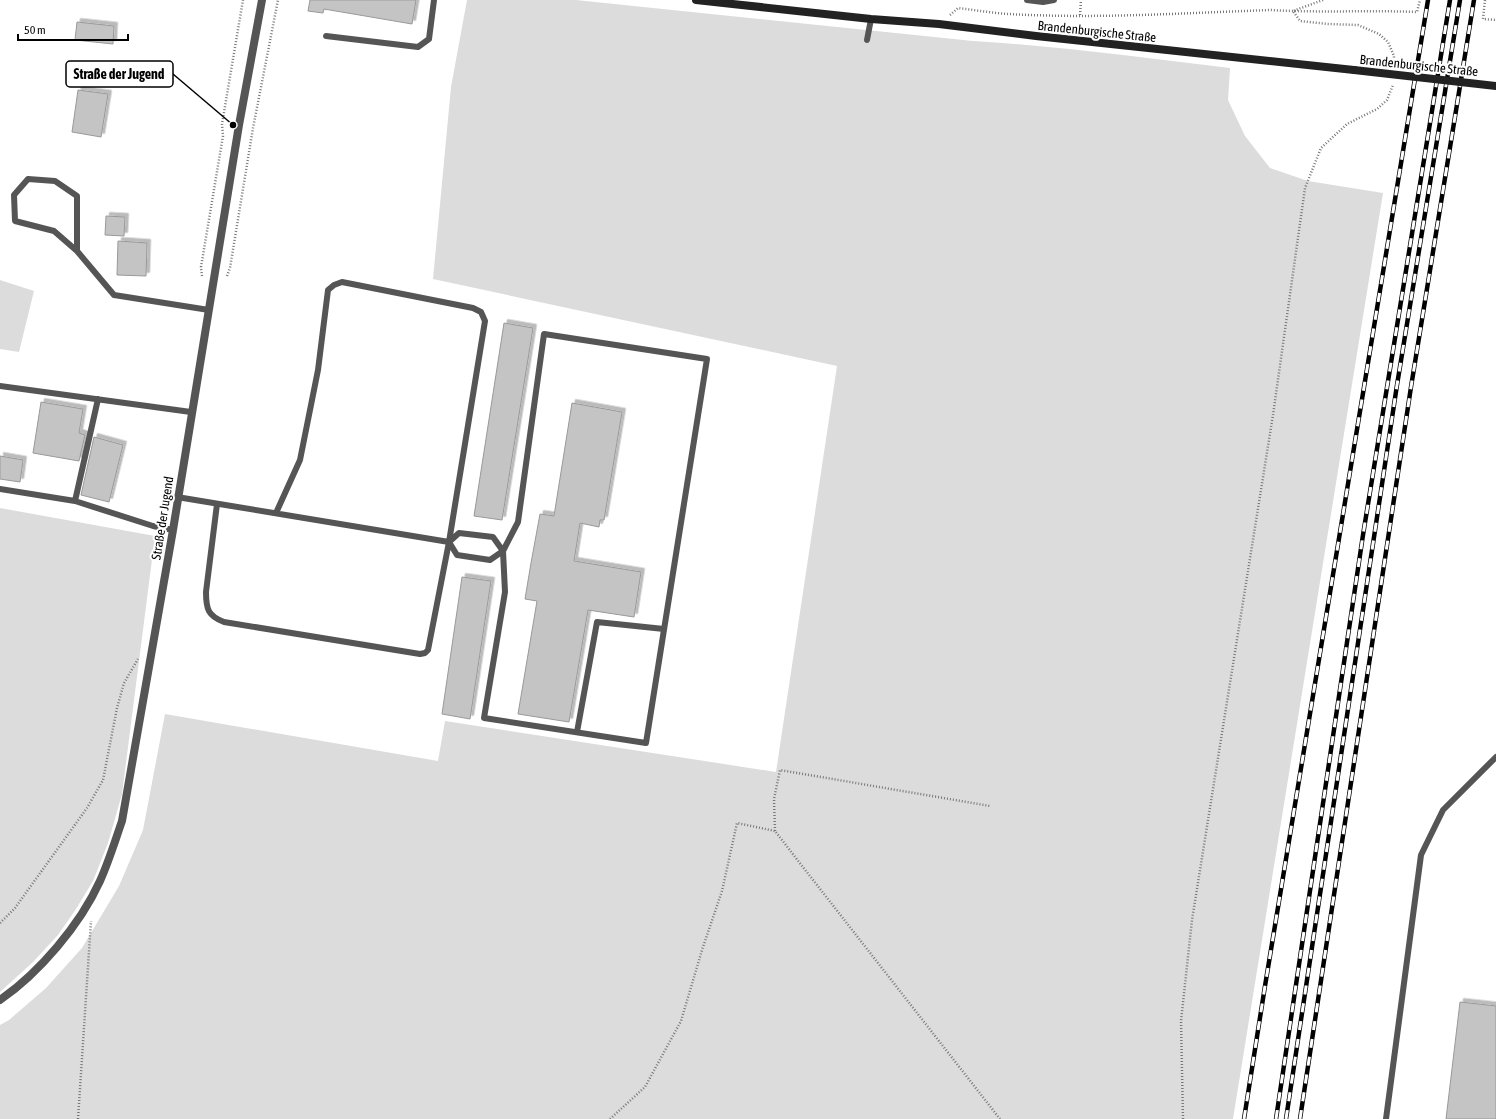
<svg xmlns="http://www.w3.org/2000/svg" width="1496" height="1119" font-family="'Asap Condensed',sans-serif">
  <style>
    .green { fill: #dcdcdc }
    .building { fill: #c4c4c4; stroke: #999; filter: url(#shadow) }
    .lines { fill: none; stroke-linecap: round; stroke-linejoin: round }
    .path { stroke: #777; stroke-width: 2.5; stroke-dasharray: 1 2; stroke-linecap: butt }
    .lane { stroke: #555; stroke-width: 6 }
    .street { stroke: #555; stroke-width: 8 }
    .secondary { stroke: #222; stroke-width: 8 }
    .rail-casing { stroke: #000; stroke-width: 4.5 }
    .rail { stroke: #fff; stroke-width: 3; stroke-dasharray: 9; stroke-linecap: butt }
    .secondary-bridge { stroke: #222; stroke-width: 8 }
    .labels { text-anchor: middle; stroke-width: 4; stroke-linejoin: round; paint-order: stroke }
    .street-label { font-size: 13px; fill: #000; stroke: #fff }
    .leader { fill: none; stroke: #000; stroke-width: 1.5 }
    .callout-dot { fill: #000; stroke: #fff; stroke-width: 1.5 }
    .callout { fill: #fff; stroke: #000; stroke-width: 1.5 }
    .callout-label { font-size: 14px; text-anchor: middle; font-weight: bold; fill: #000 }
  </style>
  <defs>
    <filter id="shadow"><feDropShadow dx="3.5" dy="-3.5" stdDeviation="0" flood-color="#0004"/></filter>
  </defs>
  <rect width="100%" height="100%" fill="#fff"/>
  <!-- green -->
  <path class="green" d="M 467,0 L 576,0 L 973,41 C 1059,46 1144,58 1230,68 L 1228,100 L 1245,136 L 1270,168 L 1308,181 L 1383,193 L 1233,1119 L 0,1119 L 0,1025 L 9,1020 L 46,988 L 82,948 L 119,886 L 143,830 L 165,714 L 438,761 L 445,721 L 776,772 L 837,366 L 433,279 L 451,87 Z
    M 0,280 L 34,291 L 19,352 L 0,349 Z
    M 0,508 L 155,536 L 122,794 L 108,843 L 93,881 L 76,909 L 58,935 L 33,962 L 0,992 Z"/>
  <!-- building -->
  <path class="building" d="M 310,0 L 416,0 L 412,24 L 324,9 L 323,13 L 308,11 Z
    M 77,22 L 114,26 L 113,44 L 75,40 Z
    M 78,90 L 108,94 L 101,137 L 72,132 Z
    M 106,216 L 125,217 L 124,236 L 105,235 Z
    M 118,241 L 147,243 L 146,276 L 117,275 Z
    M 504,323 L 533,328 L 502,520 L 474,516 Z
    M 41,402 L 83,409 L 79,433 L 85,435 L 79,461 L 33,453 Z
    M 572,403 L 622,412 L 604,520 L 600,520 L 599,527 L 580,523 L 574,561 L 641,572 L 634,617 L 588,610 L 569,722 L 518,714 L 537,601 L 525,599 L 531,563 L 540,514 L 554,516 Z
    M 94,437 L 123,445 L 109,502 L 81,495 Z
    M 0,456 L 23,460 L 20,482 L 0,479 Z
    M 462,577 L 491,581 L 470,719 L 442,714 Z
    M 1460,1002 L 1496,1006 L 1496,1119 L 1446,1119 Z"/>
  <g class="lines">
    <!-- path -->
    <path class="path" d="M 1323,0 L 1293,11 L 1300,21 L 1328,24 L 1358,25 L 1379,34 L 1388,42 L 1394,56 L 1394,64
      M 1485,0 L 1483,19 L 1496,20
      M 950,15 L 958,8 C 975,10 992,13 1009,14 C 1096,19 1184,13 1271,10 C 1320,13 1369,10 1417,12 L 1420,0
      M 1080,15 L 1081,0
      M 202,276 L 201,267 L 223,136 L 222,124 L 243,0
      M 227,276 L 230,268 L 253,128 L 278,0
      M 775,831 L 774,799 L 780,770 L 990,806
      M 0,923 L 15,908 L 87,808 L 103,780 L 117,708 L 124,683 L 138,659
      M 78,1119 L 91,921
      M 610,1119 L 645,1087 L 681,1021 L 702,950 L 722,891 L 737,823 L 775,831 L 799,862 L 1000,1119
      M 1183,1119 L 1181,1021 L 1192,920 L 1273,415 L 1305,188 L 1321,148 L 1347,124 L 1377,109 L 1387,100 L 1393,85"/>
    <!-- lane -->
    <path class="lane" d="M 1027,0 L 1043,2 L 1054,0
      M 326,36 L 418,47 L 429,39 L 434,0
      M 867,40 L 871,19
      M 77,251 L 54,231 L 15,221 L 14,195 L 28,179 L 55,181 L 77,196 L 77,251 L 114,295 L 209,310
      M 544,334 L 707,359 L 646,743 L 484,718 L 505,592 L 503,551 L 518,522 Z
      M 0,386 L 191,412
      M 0,489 L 75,501 L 153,526 L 173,530
      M 177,497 L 449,542 L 457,555 L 490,560 L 503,551 L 493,537 L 459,533 L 449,542
      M 75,501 L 98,399
      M 217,504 L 206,592 C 206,609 208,616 224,622 L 420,654 L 425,653 L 428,650 L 449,542 L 485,321 L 481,312 L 473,308 L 342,282 L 334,285 L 328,290 L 318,370 L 300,460 L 276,513
      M 577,732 L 597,622 L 664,629
      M 1386,1119 L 1421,855 L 1443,810 L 1496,757"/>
    <!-- street -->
    <path class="street" d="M 0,1000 C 39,973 80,925 100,881 C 109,861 115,841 122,821 L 173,530 L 239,125 L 262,0"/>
    <!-- secondary -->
    <path class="secondary" d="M 696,0 L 871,19 L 939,24 L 1036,36 L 1354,70"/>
    <defs>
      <path id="rail" d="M 1244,1119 L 1265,986 L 1428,0
        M 1276,1119 L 1363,535 L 1450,0
        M 1286,1119 L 1397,385 L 1460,0
        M 1300,1119 L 1411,387 L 1474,0"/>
    </defs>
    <!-- rail casing -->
    <use href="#rail" class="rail-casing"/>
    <!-- rail -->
    <use href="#rail" class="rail"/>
    <!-- secondary-bridge -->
    <path class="secondary-bridge" d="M 1354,70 L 1496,86"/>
  </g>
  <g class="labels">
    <!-- street labels -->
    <g class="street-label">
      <text transform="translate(1097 31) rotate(6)" y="5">Brandenburgische Straße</text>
      <text transform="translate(1419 65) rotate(6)" y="5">Brandenburgische Straße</text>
      <text transform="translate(162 518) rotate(-81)" y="5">Straße der Jugend</text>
    </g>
  </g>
  <!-- callouts -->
  <path class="leader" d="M233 125L173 74"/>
  <circle class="callout-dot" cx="233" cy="125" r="4"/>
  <rect class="callout" x="66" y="61" width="107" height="26" rx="4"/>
  <g class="callout-label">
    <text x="119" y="79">Straße der Jugend</text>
  </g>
  <!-- scale -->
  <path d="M18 34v6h110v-6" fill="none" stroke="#000000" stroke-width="2"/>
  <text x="24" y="34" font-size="12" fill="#000000" stroke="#ffffff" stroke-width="3" paint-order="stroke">50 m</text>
</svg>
